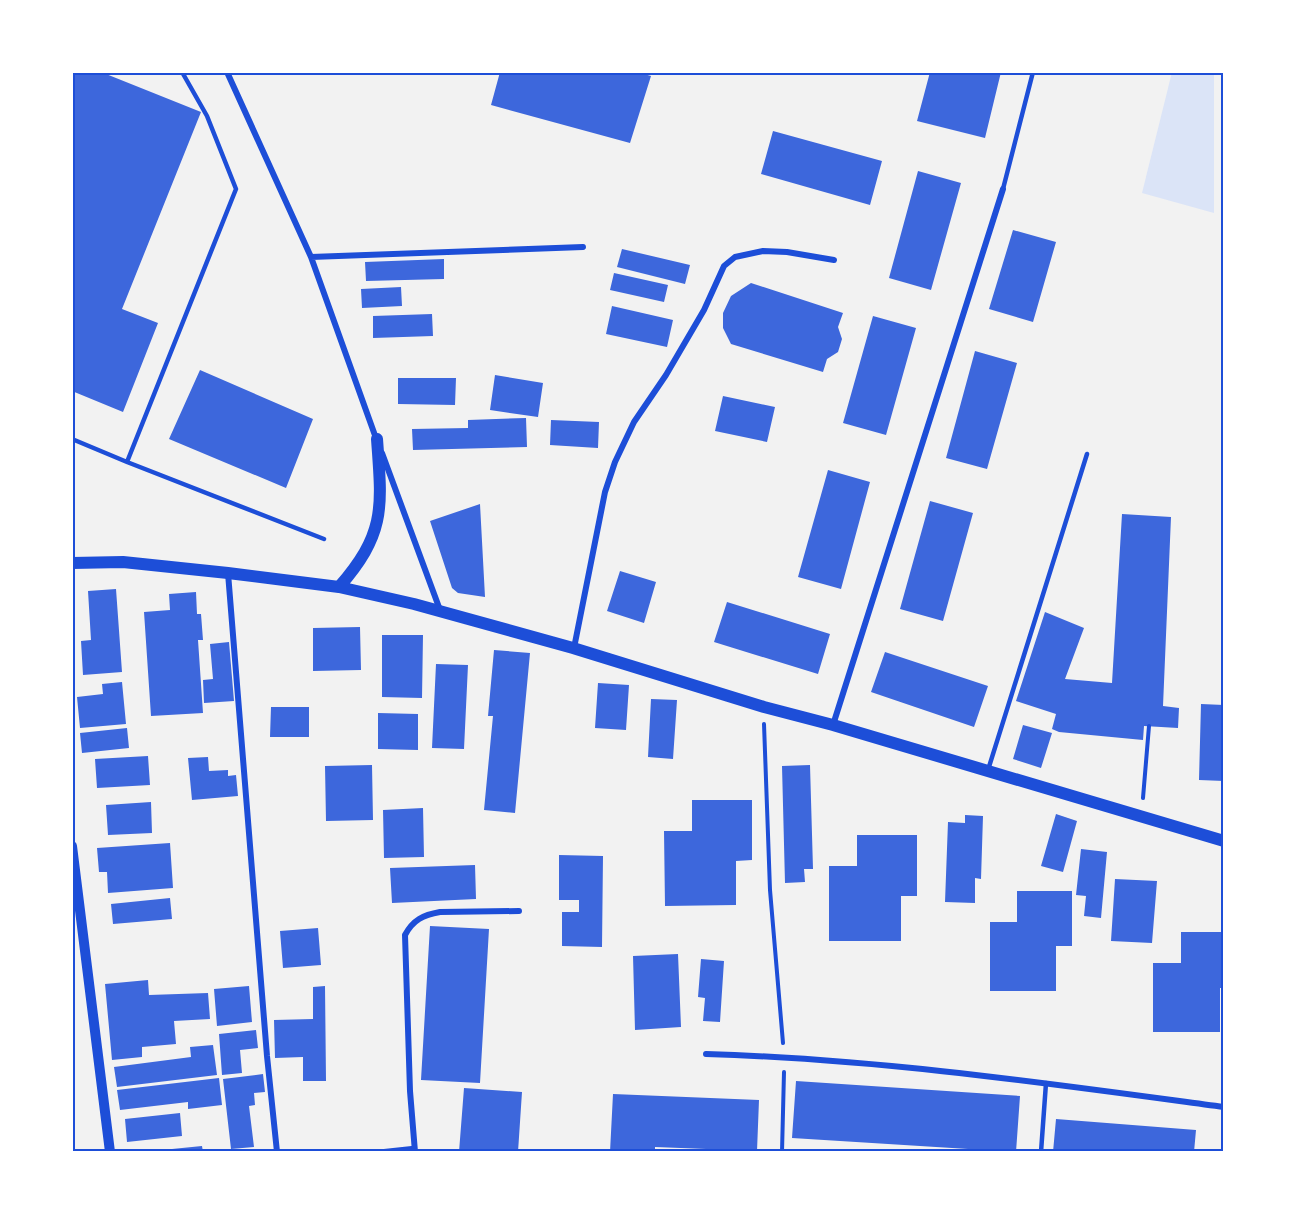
<svg xmlns="http://www.w3.org/2000/svg" width="1296" height="1224" font-family="Overpass,sans-serif">
  <style>
    .green { fill: #dbe4f7 }
    .building { fill: #3d67dc }
    .lines { fill: none; stroke-linecap: round; stroke-linejoin: round }
    .path { stroke: #1d4ed8; stroke-width: 4 }
    .service { stroke: #1d4ed8; stroke-width: 4.5 }
    .minor { stroke: #1d4ed8; stroke-width: 6 }
    .tertiary { stroke: #1d4ed8; stroke-width: 10 }
    .secondary { stroke: #1d4ed8; stroke-width: 12 }
    .neatline { fill: none; stroke: #1d4ed8; stroke-width: 2 }
  </style>
  <rect width="100%" height="100%" fill="#f2f2f2"/>
  <!-- green -->
  <path class="green" d="M 1172,72 L 1214,72 L 1214,213 L 1142,193 Z"/>
  <!-- building -->
  <path class="building" d="M 72,72 L 101,72 L 201,112 L 122,309 L 158,323 L 123,412 L 72,391 Z
    M 500,72 L 637,72 L 651,76 L 630,143 L 491,105 Z
    M 930,72 L 1001,72 L 985,138 L 917,121 Z
    M 773,131 L 882,161 L 870,205 L 761,174 Z
    M 918,171 L 961,183 L 931,290 L 889,278 Z
    M 1013,230 L 1056,242 L 1033,322 L 989,309 Z
    M 622,249 L 690,265 L 685,284 L 617,267 Z
    M 444,259 L 444,279 L 366,281 L 365,262 Z
    M 614,273 L 668,285 L 664,302 L 610,290 Z
    M 751,283 L 843,313 L 838,327 L 842,339 L 838,352 L 827,359 L 823,372 L 731,344 L 723,328 L 723,313 L 731,296 Z
    M 401,287 L 402,306 L 362,308 L 361,289 Z
    M 612,306 L 673,320 L 667,347 L 606,334 Z
    M 432,314 L 433,336 L 373,338 L 373,316 Z
    M 873,316 L 916,328 L 886,435 L 843,423 Z
    M 975,351 L 1017,363 L 987,469 L 946,458 Z
    M 200,370 L 313,419 L 286,488 L 169,439 Z
    M 495,375 L 543,383 L 538,417 L 490,410 Z
    M 398,378 L 456,378 L 455,405 L 398,404 Z
    M 723,396 L 775,407 L 767,442 L 715,431 Z
    M 526,418 L 527,447 L 413,450 L 412,429 L 468,428 L 468,420 Z
    M 551,420 L 599,422 L 598,448 L 550,445 Z
    M 828,470 L 870,482 L 841,589 L 798,577 Z
    M 930,501 L 973,513 L 943,621 L 900,609 Z
    M 480,504 L 485,597 L 458,593 L 452,588 L 430,521 Z
    M 1122,514 L 1171,517 L 1163,706 L 1179,708 L 1178,728 L 1144,726 L 1143,740 L 1059,732 L 1052,729 L 1056,714 L 1016,701 L 1045,612 L 1084,628 L 1065,679 L 1112,683 Z
    M 620,571 L 656,582 L 644,623 L 607,611 Z
    M 116,589 L 122,672 L 83,675 L 81,641 L 91,640 L 88,591 Z
    M 196,592 L 197,614 L 201,614 L 203,640 L 198,640 L 203,713 L 151,716 L 144,612 L 170,610 L 169,594 Z
    M 727,602 L 830,634 L 818,674 L 714,642 Z
    M 360,627 L 361,670 L 313,671 L 313,628 Z
    M 382,635 L 423,635 L 422,698 L 382,697 Z
    M 229,642 L 234,701 L 204,703 L 203,680 L 213,679 L 210,644 Z
    M 494,650 L 530,653 L 515,813 L 484,810 L 493,716 L 488,716 Z
    M 885,652 L 988,686 L 974,727 L 871,692 Z
    M 436,664 L 468,665 L 464,749 L 432,748 Z
    M 122,682 L 126,724 L 80,728 L 77,697 L 103,694 L 102,684 Z
    M 598,683 L 629,685 L 626,730 L 595,728 Z
    M 651,699 L 677,700 L 673,759 L 648,757 Z
    M 1201,704 L 1224,705 L 1224,781 L 1199,780 Z
    M 271,707 L 309,707 L 309,737 L 270,737 Z
    M 378,713 L 418,714 L 418,750 L 378,749 Z
    M 1023,725 L 1052,733 L 1041,768 L 1013,759 Z
    M 127,728 L 129,748 L 82,753 L 80,733 Z
    M 148,756 L 150,785 L 97,788 L 95,759 Z
    M 208,757 L 209,771 L 228,770 L 228,776 L 236,775 L 238,796 L 192,800 L 188,758 Z
    M 372,765 L 373,820 L 326,821 L 325,766 Z
    M 810,765 L 813,869 L 804,869 L 805,882 L 785,883 L 782,766 Z
    M 692,800 L 752,800 L 752,860 L 736,861 L 736,905 L 665,906 L 664,831 L 692,831 Z
    M 151,802 L 152,833 L 108,835 L 106,805 Z
    M 423,808 L 424,857 L 384,858 L 383,810 Z
    M 1056,814 L 1077,821 L 1063,872 L 1041,866 Z
    M 965,815 L 983,816 L 981,879 L 975,878 L 975,903 L 945,902 L 948,822 L 965,823 Z
    M 857,835 L 917,835 L 917,896 L 901,896 L 901,941 L 829,941 L 829,866 L 857,866 Z
    M 170,843 L 173,888 L 108,893 L 107,872 L 99,872 L 97,848 Z
    M 1081,849 L 1107,852 L 1101,918 L 1084,916 L 1086,896 L 1076,895 Z
    M 559,855 L 603,856 L 602,947 L 562,946 L 562,912 L 579,912 L 579,900 L 559,900 Z
    M 475,865 L 476,899 L 392,903 L 390,868 Z
    M 1115,879 L 1157,881 L 1152,943 L 1111,941 Z
    M 1017,891 L 1072,891 L 1072,946 L 1056,946 L 1056,991 L 990,991 L 990,922 L 1017,922 Z
    M 170,898 L 172,919 L 113,924 L 111,904 Z
    M 430,926 L 489,929 L 480,1083 L 421,1080 Z
    M 318,928 L 321,965 L 283,968 L 280,931 Z
    M 1181,932 L 1224,932 L 1224,988 L 1220,988 L 1220,1032 L 1153,1032 L 1153,963 L 1181,963 Z
    M 678,954 L 681,1027 L 635,1030 L 633,956 Z
    M 701,959 L 724,961 L 720,1022 L 703,1021 L 705,998 L 698,997 Z
    M 148,980 L 149,995 L 208,993 L 210,1019 L 174,1021 L 176,1044 L 142,1047 L 142,1057 L 112,1060 L 105,984 Z
    M 249,986 L 252,1022 L 217,1026 L 214,989 Z
    M 325,986 L 326,1081 L 303,1081 L 303,1057 L 275,1058 L 274,1020 L 313,1019 L 313,987 Z
    M 256,1030 L 258,1048 L 240,1050 L 242,1073 L 222,1075 L 219,1034 Z
    M 213,1045 L 217,1075 L 117,1087 L 114,1067 L 191,1057 L 190,1047 Z
    M 263,1074 L 265,1092 L 254,1093 L 255,1105 L 249,1106 L 254,1147 L 231,1149 L 223,1079 Z
    M 219,1078 L 222,1105 L 188,1109 L 188,1102 L 120,1110 L 117,1090 Z
    M 796,1081 L 1020,1096 L 1016,1152 L 792,1138 Z
    M 464,1088 L 522,1092 L 518,1152 L 459,1152 Z
    M 613,1094 L 759,1100 L 757,1151 L 655,1147 L 655,1152 L 610,1152 Z
    M 180,1113 L 182,1136 L 127,1142 L 125,1119 Z
    M 1056,1119 L 1196,1130 L 1194,1152 L 1053,1152 Z
    M 202,1146 L 203,1152 L 162,1152 L 162,1150 Z"/>
  <g class="lines">
    <!-- path -->
    <path class="path" d="M 764,724 L 770,890 L 783,1043
      M 1143,798 L 1149,726
      M 782,1152 L 784,1072"/>
    <!-- service -->
    <path class="service" d="M 1003,189 L 1033,72
      M 72,439 L 127,462 L 236,189 L 207,116 L 182,72
      M 127,462 L 324,539
      M 988,770 L 1087,454
      M 377,1152 L 414,1148
      M 1041,1152 L 1046,1083"/>
    <!-- minor -->
    <path class="minor" d="M 227,72 L 311,257 L 377,441
      M 311,257 L 583,247
      M 382,453 L 440,610
      M 228,573 L 267,1056 L 277,1152
      M 574,648 L 605,492 L 615,462 L 634,422 L 666,375 L 704,310 L 724,266 L 735,257 L 763,251 L 787,252 L 834,260
      M 833,725 L 1003,189
      M 706,1054 C 880,1059 1052,1084 1224,1107
      M 415,1152 L 410,1091 L 405,935 C 413,920 423,915 440,912 L 519,911"/>
    <!-- tertiary -->
    <path class="tertiary" d="M 72,846 L 110,1152"/>
    <!-- secondary -->
    <path class="secondary" d="M 72,563 L 123,562 L 228,573 L 339,587 L 414,604 L 573,648 L 764,707 L 833,725 L 1224,841
      M 339,587 C 386,533 382,508 377,439"/>
  </g>
  <!-- border -->
  <rect width="1296" height="1224" fill="none" stroke="#ffffff" stroke-width="147"/>
  <rect x="74" y="74" width="1148" height="1076" class="neatline"/>
</svg>
